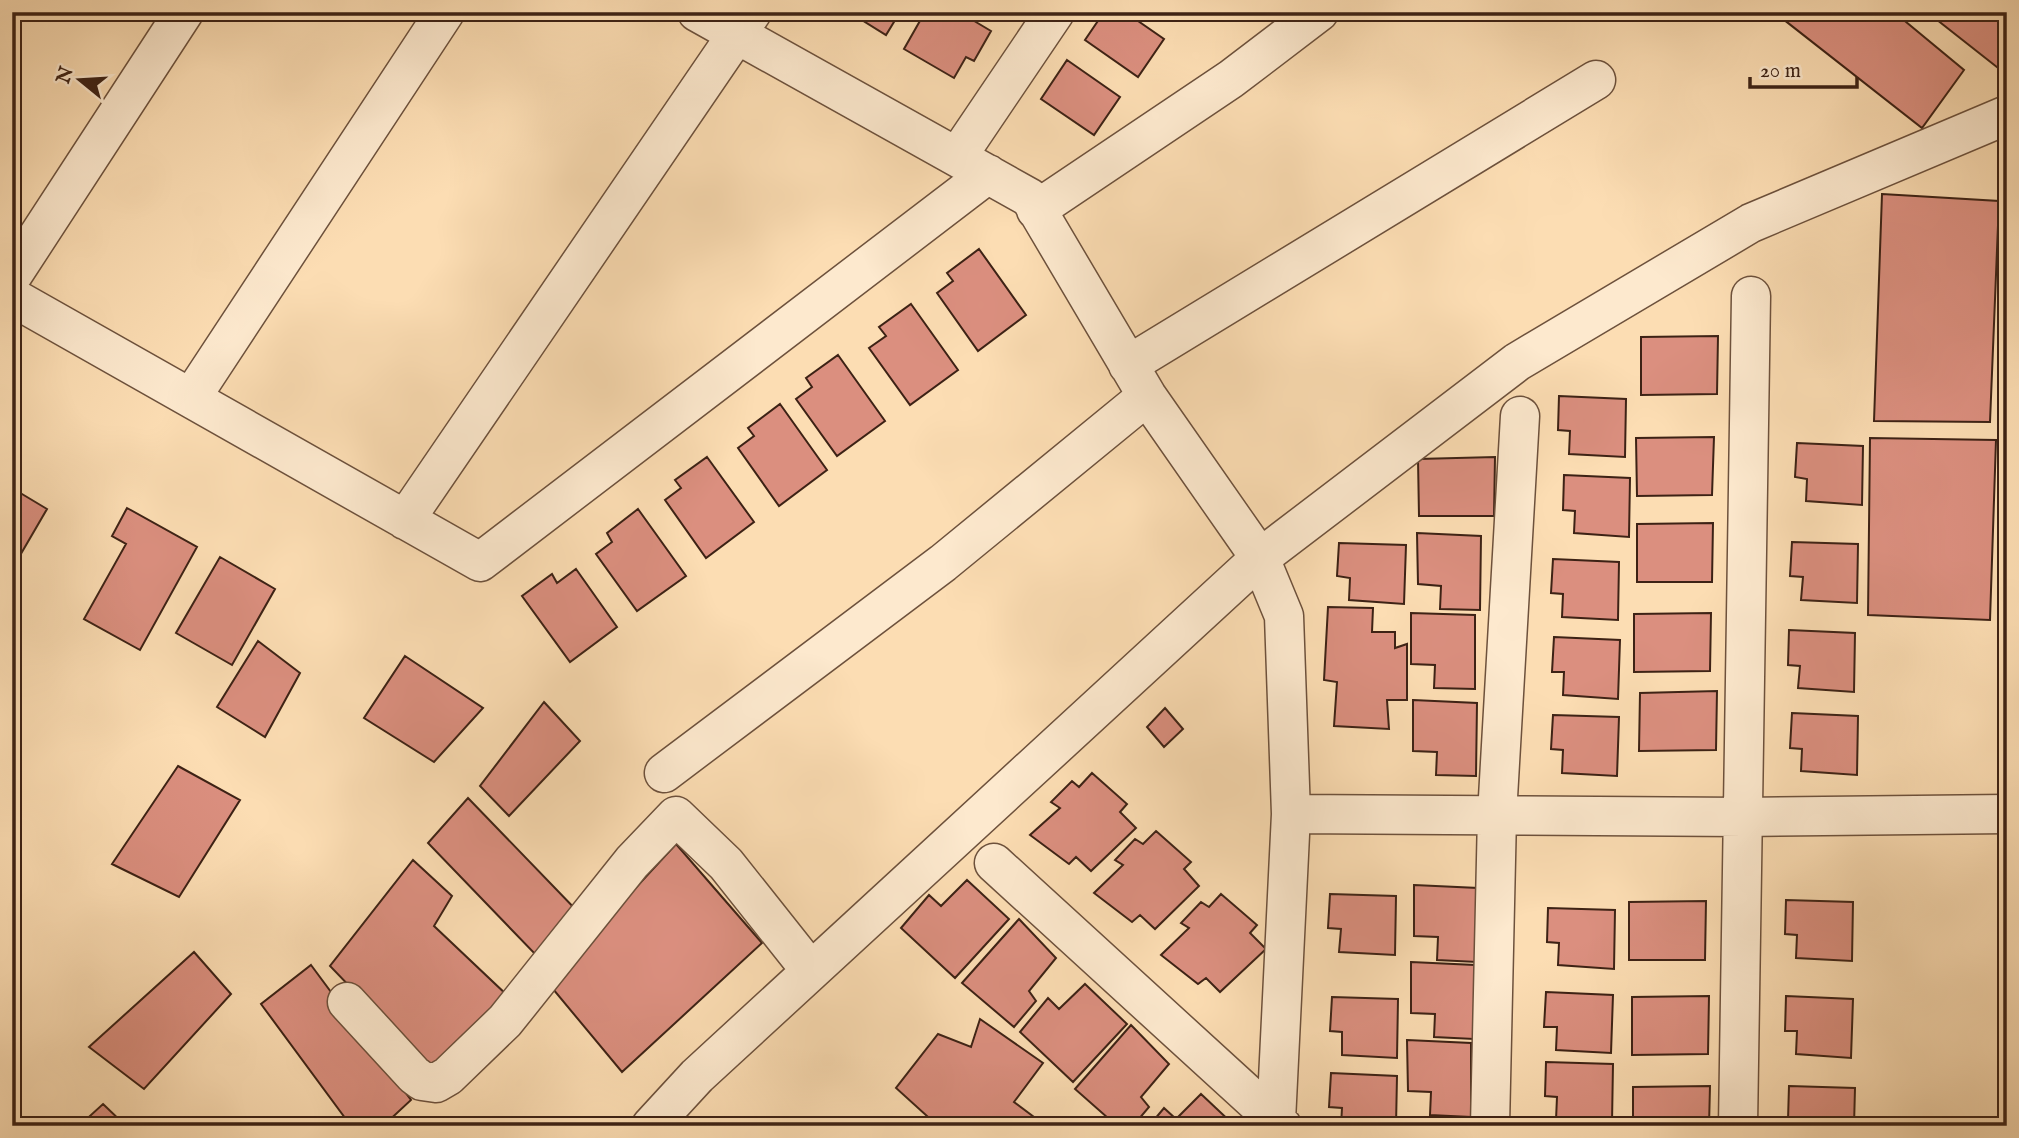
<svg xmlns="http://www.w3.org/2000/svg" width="2019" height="1138" font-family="'IM FELL English',serif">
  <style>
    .building { fill: #db8f7f; stroke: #3d2215; stroke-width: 2 }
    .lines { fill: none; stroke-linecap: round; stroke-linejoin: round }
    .minor-casing { stroke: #6d513c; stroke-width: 41 }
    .minor { stroke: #fde9ce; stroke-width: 38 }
  </style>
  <rect width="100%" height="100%" fill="#fcddb3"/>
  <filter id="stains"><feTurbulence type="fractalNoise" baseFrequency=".00286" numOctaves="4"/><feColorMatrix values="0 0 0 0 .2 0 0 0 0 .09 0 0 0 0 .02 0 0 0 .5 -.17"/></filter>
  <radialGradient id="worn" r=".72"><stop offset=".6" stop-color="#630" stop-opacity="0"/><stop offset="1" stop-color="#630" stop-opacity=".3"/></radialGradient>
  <!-- building -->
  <path class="building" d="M 849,12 L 900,12 L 886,35 Z
    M 925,12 L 959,12 L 991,31 L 974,61 L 966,57 L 954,78 L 904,49 Z
    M 1104,12 L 1125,12 L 1164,39 L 1138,77 L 1085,40 Z
    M 1774,12 L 1894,12 L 1964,70 L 1922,128 Z
    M 1927,12 L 2007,12 L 2007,75 Z
    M 1067,60 L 1120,97 L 1094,135 L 1041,99 Z
    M 1882,194 L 1999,201 L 1990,422 L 1874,421 Z
    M 979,249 L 1026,315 L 978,351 L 937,293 L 953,281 L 947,273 Z
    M 911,304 L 958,370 L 910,405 L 869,348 L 886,336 L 879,327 Z
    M 1718,336 L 1717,394 L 1641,395 L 1641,337 Z
    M 838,355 L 885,421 L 837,456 L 796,399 L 812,387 L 806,378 Z
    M 1559,396 L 1626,399 L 1625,457 L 1569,454 L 1570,431 L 1558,430 Z
    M 780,404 L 827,470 L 779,506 L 738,448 L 754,436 L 748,428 Z
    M 1714,437 L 1712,495 L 1637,496 L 1636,438 Z
    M 1870,438 L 1996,440 L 1990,620 L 1868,615 Z
    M 1797,443 L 1863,446 L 1862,505 L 1806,501 L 1807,479 L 1795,477 Z
    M 707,457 L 754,522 L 706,558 L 665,500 L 681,488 L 675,480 Z
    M 1495,457 L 1494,516 L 1419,516 L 1418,459 Z
    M 1564,475 L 1630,478 L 1629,537 L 1574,533 L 1575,511 L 1563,510 Z
    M 12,488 L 47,509 L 15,564 L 12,563 Z
    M 127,508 L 197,547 L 140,650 L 84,619 L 126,544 L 112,536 Z
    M 638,509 L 686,576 L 637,611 L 596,554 L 612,542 L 607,533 Z
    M 1713,523 L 1712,582 L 1637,582 L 1637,524 Z
    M 1417,533 L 1481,536 L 1480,610 L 1440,609 L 1441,586 L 1418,584 Z
    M 1792,542 L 1858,544 L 1857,603 L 1801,600 L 1803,577 L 1790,576 Z
    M 1339,543 L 1406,545 L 1404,604 L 1349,600 L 1350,578 L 1337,576 Z
    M 220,557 L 275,589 L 232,665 L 176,633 Z
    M 1553,559 L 1619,562 L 1618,620 L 1562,617 L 1563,594 L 1551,593 Z
    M 576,569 L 617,627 L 570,662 L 522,596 L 552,574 L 557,583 Z
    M 1328,607 L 1373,608 L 1372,632 L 1395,632 L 1395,648 L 1407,644 L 1407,700 L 1387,700 L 1389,729 L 1334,726 L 1337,682 L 1324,680 Z
    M 1411,613 L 1475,615 L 1475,689 L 1434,688 L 1435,665 L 1411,664 Z
    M 1711,613 L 1710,671 L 1634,672 L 1634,614 Z
    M 1789,630 L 1855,633 L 1854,692 L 1798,688 L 1800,666 L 1788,665 Z
    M 1554,637 L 1620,640 L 1618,699 L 1563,695 L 1564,672 L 1552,672 Z
    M 258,641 L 300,673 L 265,737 L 217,707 Z
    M 405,656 L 483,708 L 434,762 L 364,718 Z
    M 1717,691 L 1716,750 L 1639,751 L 1640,693 Z
    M 1413,700 L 1477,703 L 1476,776 L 1436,775 L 1437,752 L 1413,751 Z
    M 544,702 L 580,741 L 509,816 L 480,786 Z
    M 1165,708 L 1183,729 L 1164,747 L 1147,727 Z
    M 1792,713 L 1858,716 L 1857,775 L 1801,771 L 1802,749 L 1790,748 Z
    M 1553,715 L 1619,717 L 1617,776 L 1562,773 L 1563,750 L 1551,749 Z
    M 178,766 L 240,800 L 179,897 L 112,864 Z
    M 1092,773 L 1127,804 L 1120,812 L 1136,828 L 1091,871 L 1076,857 L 1069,864 L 1030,835 L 1060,808 L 1051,802 L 1072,781 L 1079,787 Z
    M 468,798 L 581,915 L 535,954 L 428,843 Z
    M 1156,831 L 1191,862 L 1184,869 L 1199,886 L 1155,929 L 1140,915 L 1132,922 L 1094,893 L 1123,865 L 1115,860 L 1135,839 L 1143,844 Z
    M 676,844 L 762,943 L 622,1072 L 548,983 Z
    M 413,860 L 452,896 L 434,926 L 510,998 L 437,1077 L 330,966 Z
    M 967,880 L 1009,919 L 955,978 L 901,928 L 929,895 L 941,906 Z
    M 1414,885 L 1478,888 L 1477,962 L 1437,960 L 1438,937 L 1414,936 Z
    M 1221,894 L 1257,925 L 1250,933 L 1266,949 L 1220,992 L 1206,978 L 1198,984 L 1161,955 L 1189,928 L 1181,923 L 1201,902 L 1209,907 Z
    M 1330,894 L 1396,896 L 1395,955 L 1339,952 L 1341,929 L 1328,928 Z
    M 1786,900 L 1853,902 L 1852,961 L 1796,958 L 1797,935 L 1785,934 Z
    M 1706,901 L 1705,960 L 1629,960 L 1629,902 Z
    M 1548,908 L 1615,910 L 1614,969 L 1558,965 L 1559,943 L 1547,942 Z
    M 1019,919 L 1056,958 L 1029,991 L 1036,1001 L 1014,1027 L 962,983 Z
    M 194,952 L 231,994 L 144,1089 L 89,1047 Z
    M 1411,962 L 1475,965 L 1474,1039 L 1434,1037 L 1435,1014 L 1411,1013 Z
    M 311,965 L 411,1100 L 383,1126 L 351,1126 L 261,1004 Z
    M 1085,984 L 1127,1024 L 1073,1082 L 1020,1032 L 1048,998 L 1059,1009 Z
    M 1546,992 L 1613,995 L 1611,1053 L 1556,1050 L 1557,1027 L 1544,1027 Z
    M 1709,996 L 1708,1054 L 1632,1055 L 1632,997 Z
    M 1786,996 L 1853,999 L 1851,1058 L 1796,1054 L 1797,1031 L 1785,1031 Z
    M 1332,997 L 1398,999 L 1397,1058 L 1342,1055 L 1342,1032 L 1330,1031 Z
    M 980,1019 L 1043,1063 L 1014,1102 L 1046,1126 L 938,1126 L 896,1088 L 938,1034 L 971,1047 Z
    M 1131,1025 L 1169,1064 L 1141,1097 L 1149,1107 L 1133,1126 L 1117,1126 L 1075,1089 Z
    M 1407,1040 L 1471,1043 L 1471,1117 L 1430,1115 L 1431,1092 L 1408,1091 Z
    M 1546,1062 L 1613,1064 L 1612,1123 L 1556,1120 L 1557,1097 L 1545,1096 Z
    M 1331,1073 L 1397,1076 L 1396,1126 L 1341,1126 L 1342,1108 L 1329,1107 Z
    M 1710,1086 L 1709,1126 L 1633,1126 L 1633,1087 Z
    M 1789,1086 L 1855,1088 L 1854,1126 L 1799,1126 L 1800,1121 L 1788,1120 Z
    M 1201,1094 L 1235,1126 L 1149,1126 L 1164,1108 L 1176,1119 Z
    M 103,1104 L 126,1126 L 79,1126 Z"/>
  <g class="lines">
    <defs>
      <path id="minor" d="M 697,12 L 1030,198 L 1147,396 L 1260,558 L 1284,616 L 1291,814 L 1276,1121
        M 957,157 L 1055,12
        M 1036,210 L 1231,79 L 1319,12
        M 12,276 L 184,12
        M 12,297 L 480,562 L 988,174
        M 1128,365 L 1596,80
        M 191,398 L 445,12
        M 405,520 L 752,12
        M 664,773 L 943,563 L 1147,396
        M 1291,814 L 1743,817 L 2007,814
        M 994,863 L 1282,1126
        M 347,1002 L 414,1075 L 422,1081 L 436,1083 L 448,1076 L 505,1021 L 632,862 L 676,816 L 726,864 L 811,971
        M 651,1126 L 697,1076 L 1260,558 L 1517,362 L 1751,223 L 2007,115
        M 1490,1126 L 1497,815 L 1520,416
        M 1738,1126 L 1751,296"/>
    </defs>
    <!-- minor casing -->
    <use href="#minor" class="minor-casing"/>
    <!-- minor -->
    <use href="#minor" class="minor"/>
  </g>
  <!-- margin -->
  <rect width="2019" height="1138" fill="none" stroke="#fcddb3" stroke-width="42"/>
  <rect x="14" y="14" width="1991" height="1110" fill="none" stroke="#3d2215" stroke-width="3.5"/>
  <rect x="21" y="21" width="1977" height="1096" fill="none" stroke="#3d2215" stroke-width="2"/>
  <!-- north arrow -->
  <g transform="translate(80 80) rotate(288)" stroke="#fde9ce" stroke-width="5" paint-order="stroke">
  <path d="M0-5L12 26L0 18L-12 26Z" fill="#3d2215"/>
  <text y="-10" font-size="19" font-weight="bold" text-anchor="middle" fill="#3d2215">N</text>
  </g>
  <!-- scale -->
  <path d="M1750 77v10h107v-10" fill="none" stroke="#3d2215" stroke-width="3.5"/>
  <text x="1760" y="77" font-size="21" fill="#3d2215" stroke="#fde9ce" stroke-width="5" paint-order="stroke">20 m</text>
  <rect width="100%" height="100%" filter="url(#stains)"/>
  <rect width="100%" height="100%" fill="url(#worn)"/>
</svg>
